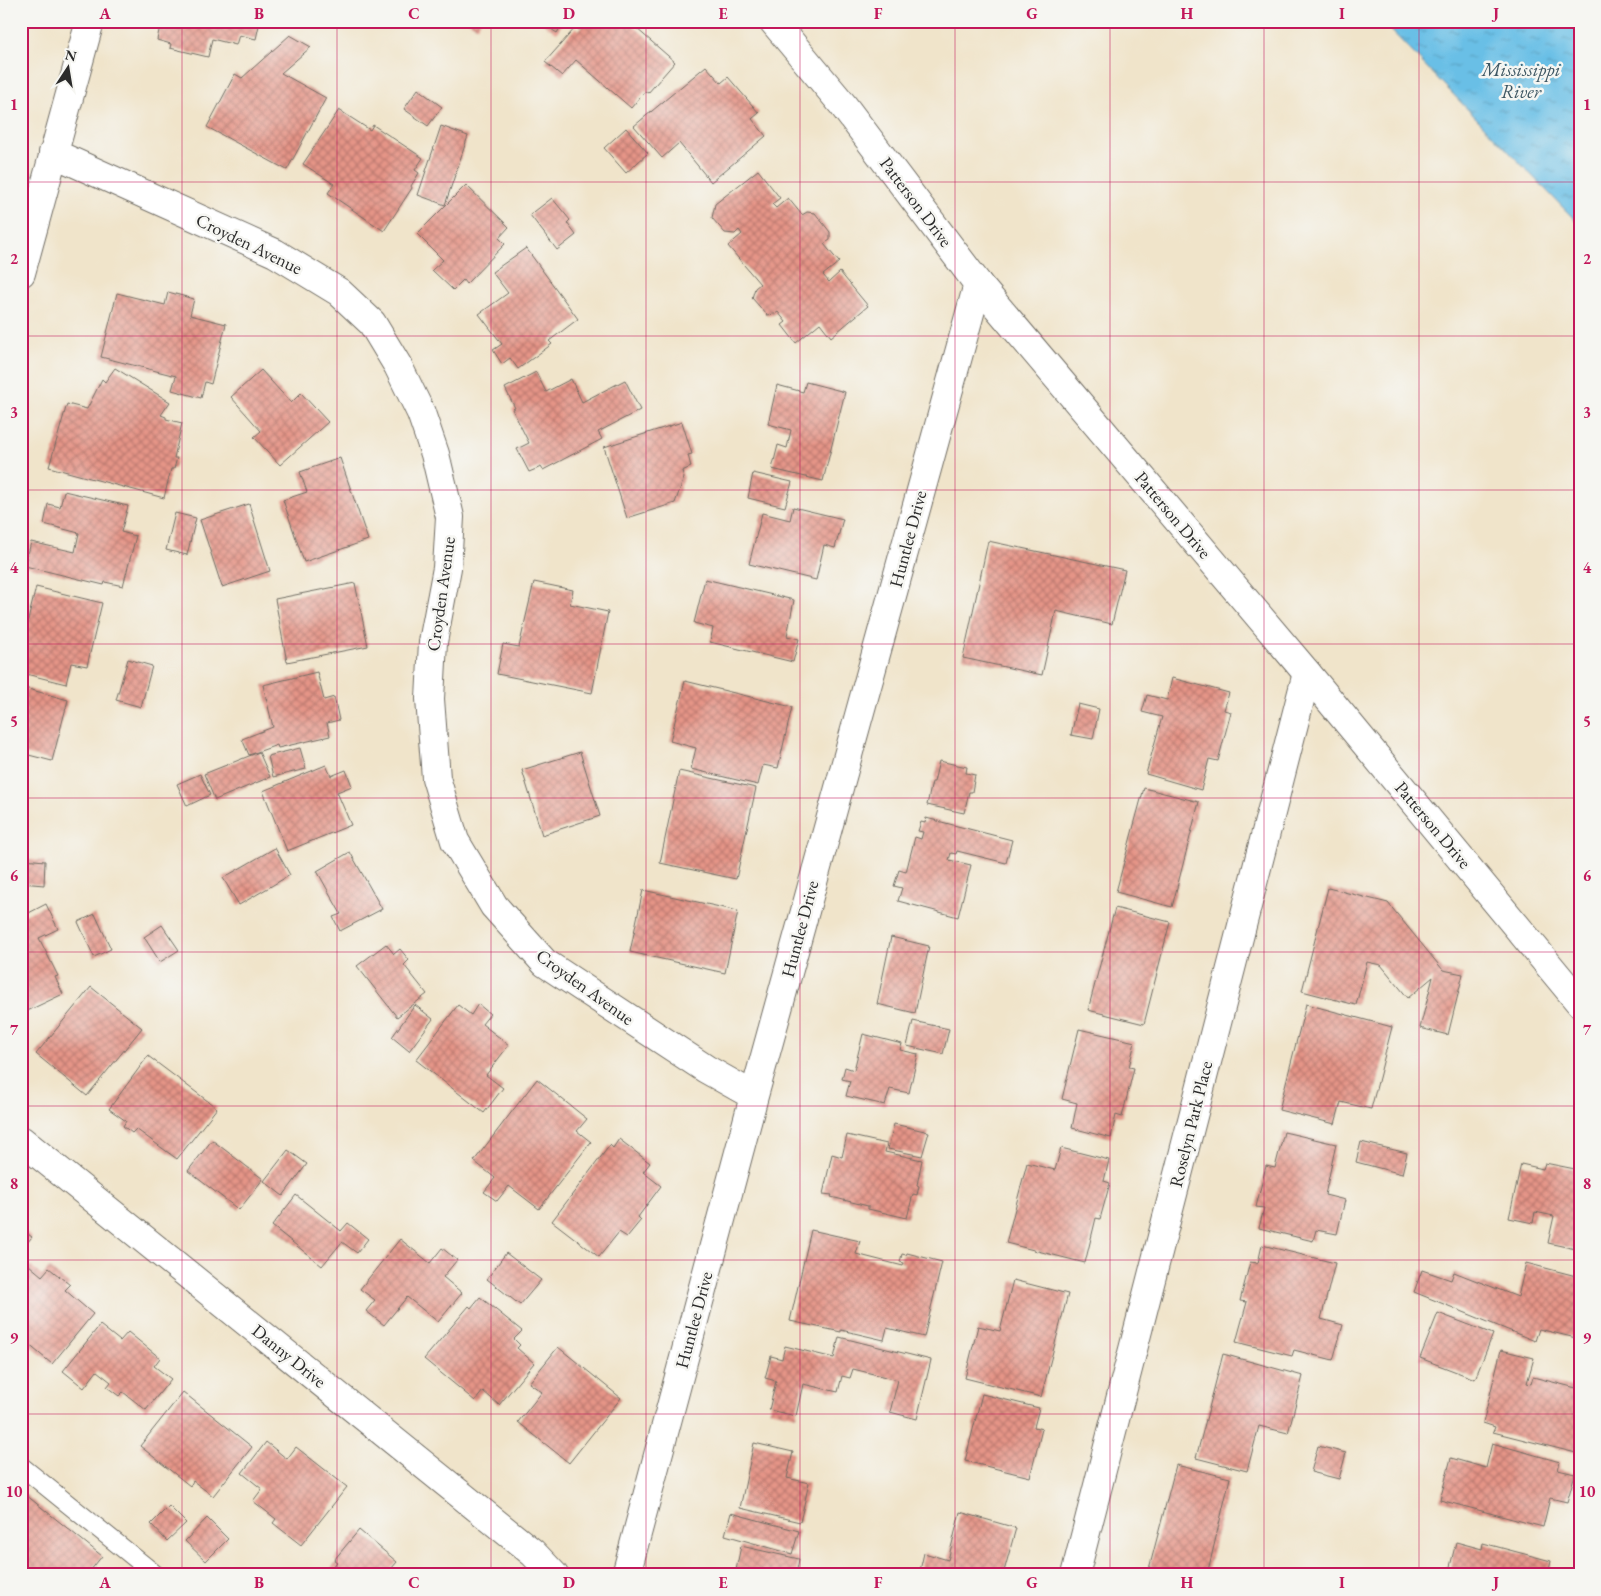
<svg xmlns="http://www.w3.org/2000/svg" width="1601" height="1596" font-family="'EB Garamond',serif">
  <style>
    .water { fill: url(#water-ripples); stroke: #4a7588 }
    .building { fill: url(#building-cross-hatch) }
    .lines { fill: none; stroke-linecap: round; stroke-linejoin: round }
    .service-casing { stroke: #706c63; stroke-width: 20 }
    .minor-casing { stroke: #706c63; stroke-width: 30 }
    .tertiary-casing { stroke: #706c63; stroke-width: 30 }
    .service { stroke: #fff; stroke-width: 18 }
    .minor { stroke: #fff; stroke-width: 28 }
    .tertiary { stroke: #fff; stroke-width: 28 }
    .grid { fill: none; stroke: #c2185b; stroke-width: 1; stroke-opacity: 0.55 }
    .labels { text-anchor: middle; stroke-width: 5; stroke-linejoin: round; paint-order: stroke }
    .street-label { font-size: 18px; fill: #2b2b2b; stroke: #f6f6f2 }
    .water-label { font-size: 19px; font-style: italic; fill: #3e5763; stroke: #f6f6f2 }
    .neatline { fill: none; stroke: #c2185b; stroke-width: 2 }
    .grid-label { font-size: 16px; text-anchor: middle; font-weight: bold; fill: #c2185b }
  </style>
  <defs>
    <pattern id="water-ripples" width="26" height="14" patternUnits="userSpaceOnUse" patternTransform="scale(1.25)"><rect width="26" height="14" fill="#69bfe6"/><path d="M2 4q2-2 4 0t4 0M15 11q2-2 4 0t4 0" fill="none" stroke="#579bbb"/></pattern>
    <pattern id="building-cross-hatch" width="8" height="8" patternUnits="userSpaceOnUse" patternTransform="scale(1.25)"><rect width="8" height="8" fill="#e59487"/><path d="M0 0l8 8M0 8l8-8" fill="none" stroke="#ba796f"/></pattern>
  </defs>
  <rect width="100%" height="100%" fill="#f6f6f2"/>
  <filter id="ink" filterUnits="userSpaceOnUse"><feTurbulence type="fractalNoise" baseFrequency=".02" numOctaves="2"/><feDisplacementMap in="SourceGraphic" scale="10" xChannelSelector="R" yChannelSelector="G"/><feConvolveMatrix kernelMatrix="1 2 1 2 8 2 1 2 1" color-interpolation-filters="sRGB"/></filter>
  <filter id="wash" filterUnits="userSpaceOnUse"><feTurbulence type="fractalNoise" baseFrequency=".0096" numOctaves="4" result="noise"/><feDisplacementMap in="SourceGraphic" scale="20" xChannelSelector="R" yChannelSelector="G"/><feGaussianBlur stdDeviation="1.12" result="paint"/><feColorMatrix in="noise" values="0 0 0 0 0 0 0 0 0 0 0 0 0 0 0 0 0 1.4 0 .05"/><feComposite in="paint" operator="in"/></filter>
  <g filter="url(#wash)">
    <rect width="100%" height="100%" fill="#f0e4ca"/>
    <!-- water -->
    <path class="water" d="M 1382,21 L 1580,21 L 1580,225 Z"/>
    <g id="blocks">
      <!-- building -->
      <path class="building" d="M 161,21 L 260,21 L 256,39 L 239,35 L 236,45 L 212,39 L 208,57 L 170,48 L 171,44 L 157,40 Z
        M 467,21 L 481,21 L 477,27 Z
        M 539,21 L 564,21 L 557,33 Z
        M 586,21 L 628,21 L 675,62 L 648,93 L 645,91 L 631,108 L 576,60 L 562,76 L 545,62 L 576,27 L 579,30 Z
        M 290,35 L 311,47 L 281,73 L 326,98 L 287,170 L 207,127 L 235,74 L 242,78 Z
        M 706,66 L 721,83 L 728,77 L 759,113 L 752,119 L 766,136 L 711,182 L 679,143 L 662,158 L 634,126 Z
        M 418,89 L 442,107 L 428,126 L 404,109 Z
        M 339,110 L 370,130 L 373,125 L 423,158 L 415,170 L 419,173 L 411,186 L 412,188 L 384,231 L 328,193 L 334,184 L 303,164 Z
        M 441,126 L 468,136 L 445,205 L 418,195 Z
        M 626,128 L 648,153 L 626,173 L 604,148 Z
        M 758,170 L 780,198 L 772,204 L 776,208 L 788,198 L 802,215 L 807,212 L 815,213 L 830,232 L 830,240 L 824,244 L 839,262 L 823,275 L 829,282 L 840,272 L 868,306 L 831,337 L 820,323 L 796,343 L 782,325 L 786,322 L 778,312 L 775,314 L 767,315 L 752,298 L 755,288 L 760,284 L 728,246 L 742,234 L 739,230 L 735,234 L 725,233 L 712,218 L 715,204 Z
        M 466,185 L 509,227 L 499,238 L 505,244 L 466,284 L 463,280 L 453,290 L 432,270 L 443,260 L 417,234 Z
        M 552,198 L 570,220 L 567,223 L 576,235 L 557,250 L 530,215 Z
        M 526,248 L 578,319 L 549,341 L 552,344 L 518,369 L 510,358 L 502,364 L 493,350 L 502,344 L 479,314 L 508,293 L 492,272 Z
        M 168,292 L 194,299 L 190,315 L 226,324 L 211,384 L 205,382 L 201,398 L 172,390 L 176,376 L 101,357 L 117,293 L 165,305 Z
        M 115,368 L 170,402 L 161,415 L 166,417 L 166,419 L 182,423 L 174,458 L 177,458 L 174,469 L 171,469 L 164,498 L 49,467 L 67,404 L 87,409 L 102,379 L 105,382 Z
        M 261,370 L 291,403 L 301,393 L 328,422 L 280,465 L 254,437 L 261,431 L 231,397 Z
        M 536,372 L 546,392 L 571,379 L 582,402 L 625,380 L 640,410 L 598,432 L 602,439 L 543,470 L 541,467 L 529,472 L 517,449 L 529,443 L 512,409 L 515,408 L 505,388 Z
        M 806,382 L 845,392 L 823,481 L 772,469 L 778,445 L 787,448 L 791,430 L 768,424 L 777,385 L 803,392 Z
        M 682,422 L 692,454 L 688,455 L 691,467 L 682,471 L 684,478 L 675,503 L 627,518 L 604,447 Z
        M 340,458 L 368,540 L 304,562 L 283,500 L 307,492 L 300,472 Z
        M 753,473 L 792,482 L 785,507 L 748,498 Z
        M 64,491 L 128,506 L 121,532 L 136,536 L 123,586 L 105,582 L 104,585 L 25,566 L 31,542 L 75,552 L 79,533 L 44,524 L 48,504 L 60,507 Z
        M 249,504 L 270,571 L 222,587 L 200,520 Z
        M 793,507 L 843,519 L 835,548 L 824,545 L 816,580 L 749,564 L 762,513 L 790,520 Z
        M 175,513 L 196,518 L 187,555 L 166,550 Z
        M 988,541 L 1125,570 L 1112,624 L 1056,611 L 1042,675 L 963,658 Z
        M 705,579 L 794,600 L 787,636 L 799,639 L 793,662 L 710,642 L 713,628 L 694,623 Z
        M 534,582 L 573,590 L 570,604 L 608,612 L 592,693 L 497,674 L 503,644 L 519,647 Z
        M 355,583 L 368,646 L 287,662 L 275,599 Z
        M 36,587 L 102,603 L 87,666 L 71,663 L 66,684 L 22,673 L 27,651 L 21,649 Z
        M 128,659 L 152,666 L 141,707 L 116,700 Z
        M 317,672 L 324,700 L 334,697 L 339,720 L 327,723 L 330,736 L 278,748 L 277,745 L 249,755 L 242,739 L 273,727 L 263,685 Z
        M 1172,678 L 1229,693 L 1224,710 L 1231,712 L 1218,761 L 1209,759 L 1201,790 L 1146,774 L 1162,717 L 1142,712 L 1147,695 L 1167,700 Z
        M 685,681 L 792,707 L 778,768 L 763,765 L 758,785 L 691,769 L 696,748 L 670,741 Z
        M 21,687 L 68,700 L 52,761 L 21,753 Z
        M 1078,704 L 1099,709 L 1093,739 L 1071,735 Z
        M 300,748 L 306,769 L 273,777 L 268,756 Z
        M 259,752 L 270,777 L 215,800 L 204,774 Z
        M 580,752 L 600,816 L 542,835 L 522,770 Z
        M 939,761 L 967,767 L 966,773 L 975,775 L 972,792 L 969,792 L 964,813 L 927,805 L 932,782 L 934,782 Z
        M 326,765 L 331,776 L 346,770 L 352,786 L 337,792 L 351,825 L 287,851 L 263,791 Z
        M 679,771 L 756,788 L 736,879 L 660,863 Z
        M 200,774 L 210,795 L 187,806 L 177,784 Z
        M 1144,788 L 1199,802 L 1172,907 L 1116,892 Z
        M 926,818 L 1012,840 L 1006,863 L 957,851 L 956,854 L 951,853 L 949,860 L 971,865 L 958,917 L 898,901 L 902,888 L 894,886 L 899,870 L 906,872 L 915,837 L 921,839 L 923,832 L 918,831 L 921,822 L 925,823 Z
        M 275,848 L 290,875 L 239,905 L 223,878 Z
        M 21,852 L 24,853 L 24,859 L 45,861 L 44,885 L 21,883 Z
        M 350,852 L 382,909 L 340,931 L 333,917 L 341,914 L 317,871 Z
        M 1328,888 L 1388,903 L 1443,970 L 1463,974 L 1448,1035 L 1420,1028 L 1433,977 L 1408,998 L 1381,965 L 1367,962 L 1356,1005 L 1302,991 Z
        M 643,890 L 738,911 L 725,973 L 630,952 Z
        M 46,904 L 58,929 L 39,938 L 58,976 L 55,977 L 63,994 L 21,1014 L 21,917 Z
        M 1115,908 L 1170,922 L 1144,1024 L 1088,1010 Z
        M 95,914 L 111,949 L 94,957 L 78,922 Z
        M 162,925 L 179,950 L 160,962 L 144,937 Z
        M 891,937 L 929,946 L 915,1013 L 877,1004 Z
        M 386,944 L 394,954 L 400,949 L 409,960 L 404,965 L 427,994 L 397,1017 L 357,966 Z
        M 91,987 L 142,1028 L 87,1096 L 36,1054 Z
        M 478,1004 L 490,1014 L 482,1024 L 509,1045 L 486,1075 L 503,1088 L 484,1113 L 416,1060 L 458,1005 L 471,1015 Z
        M 1306,1004 L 1392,1027 L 1371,1109 L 1341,1102 L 1335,1124 L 1279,1110 Z
        M 415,1005 L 433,1019 L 409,1051 L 392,1037 Z
        M 913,1021 L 949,1029 L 943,1054 L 907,1046 Z
        M 1079,1029 L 1135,1042 L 1129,1067 L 1134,1068 L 1122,1117 L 1116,1115 L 1111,1138 L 1072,1128 L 1077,1103 L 1062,1099 Z
        M 863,1034 L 902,1044 L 900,1050 L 918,1054 L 909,1093 L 890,1089 L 885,1105 L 846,1096 L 850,1081 L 842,1079 L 845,1067 L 854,1070 Z
        M 148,1056 L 217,1108 L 177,1159 L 136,1129 L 132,1133 L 123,1126 L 126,1121 L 109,1109 Z
        M 537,1079 L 587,1119 L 577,1131 L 591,1142 L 539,1209 L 509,1186 L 497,1201 L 484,1192 L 495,1178 L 474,1161 Z
        M 894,1124 L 929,1132 L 922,1156 L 888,1149 Z
        M 1284,1132 L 1336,1144 L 1325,1195 L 1345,1200 L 1337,1234 L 1316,1230 L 1313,1241 L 1259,1228 L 1264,1208 L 1256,1207 L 1266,1166 L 1275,1168 Z
        M 847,1135 L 887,1144 L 885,1152 L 922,1160 L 917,1185 L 919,1186 L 917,1195 L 913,1194 L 907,1218 L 868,1209 L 868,1206 L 831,1197 L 832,1195 L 823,1194 L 832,1154 L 842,1157 Z
        M 619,1139 L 650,1163 L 643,1172 L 661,1186 L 638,1217 L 641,1220 L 627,1237 L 619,1232 L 599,1257 L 552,1221 L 610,1145 L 613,1148 Z
        M 212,1140 L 263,1179 L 239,1210 L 188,1171 Z
        M 1361,1142 L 1407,1153 L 1402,1174 L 1356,1162 Z
        M 1061,1148 L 1109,1160 L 1104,1181 L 1110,1183 L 1100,1219 L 1096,1218 L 1085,1263 L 1006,1243 L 1027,1163 L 1055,1170 Z
        M 288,1150 L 307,1164 L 283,1196 L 264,1181 Z
        M 1545,1163 L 1580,1170 L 1580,1250 L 1548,1243 L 1554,1216 L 1535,1212 L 1533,1223 L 1509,1218 L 1521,1164 L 1543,1169 Z
        M 296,1195 L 341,1231 L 348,1223 L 368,1239 L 357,1253 L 342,1242 L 322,1266 L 272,1226 Z
        M 21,1229 L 32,1237 L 21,1250 Z
        M 811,1230 L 860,1241 L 856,1254 L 903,1266 L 904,1263 L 900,1262 L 902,1254 L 906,1255 L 907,1253 L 942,1262 L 924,1337 L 887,1328 L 884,1340 L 841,1330 L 841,1332 L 790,1321 Z
        M 400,1239 L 430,1263 L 442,1248 L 457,1260 L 443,1277 L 462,1293 L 438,1322 L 407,1297 L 384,1325 L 366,1311 L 375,1300 L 360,1289 Z
        M 1262,1245 L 1335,1263 L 1321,1319 L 1343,1325 L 1333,1360 L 1294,1350 L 1292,1356 L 1236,1342 L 1247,1302 L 1240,1301 L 1250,1262 L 1258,1263 Z
        M 506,1253 L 541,1280 L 520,1305 L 487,1279 Z
        M 23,1260 L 42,1276 L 49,1268 L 70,1285 L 65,1290 L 93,1314 L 52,1364 L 21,1338 L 21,1262 Z
        M 1526,1263 L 1580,1277 L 1580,1339 L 1539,1329 L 1535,1341 L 1414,1292 L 1422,1270 L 1451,1280 L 1454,1272 L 1518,1297 Z
        M 1013,1280 L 1068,1294 L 1041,1397 L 965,1378 L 978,1326 L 1000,1331 Z
        M 480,1297 L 522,1331 L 514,1339 L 520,1345 L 517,1348 L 534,1363 L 499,1405 L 483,1391 L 475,1401 L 424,1359 L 469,1306 L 471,1308 Z
        M 1438,1313 L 1493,1334 L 1475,1379 L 1420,1358 Z
        M 100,1325 L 120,1341 L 128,1332 L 160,1358 L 154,1366 L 171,1379 L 146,1410 L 123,1392 L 119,1396 L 107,1387 L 111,1382 L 97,1371 L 84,1388 L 63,1371 Z
        M 839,1337 L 931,1360 L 917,1419 L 890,1412 L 898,1380 L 853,1369 L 850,1378 L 842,1376 L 838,1392 L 803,1384 L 796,1416 L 769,1410 L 776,1381 L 765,1378 L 771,1356 L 782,1359 L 785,1346 L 834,1358 Z
        M 558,1347 L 621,1398 L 569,1463 L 518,1422 L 542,1392 L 529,1383 Z
        M 1501,1350 L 1534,1358 L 1527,1383 L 1531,1384 L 1533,1377 L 1580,1389 L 1580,1454 L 1493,1432 L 1495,1427 L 1483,1423 Z
        M 1223,1354 L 1303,1376 L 1288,1433 L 1259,1426 L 1247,1471 L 1196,1458 Z
        M 183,1392 L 252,1447 L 213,1496 L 193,1481 L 190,1486 L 140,1446 Z
        M 982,1394 L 1039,1408 L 1034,1427 L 1042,1429 L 1030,1477 L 965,1461 Z
        M 266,1442 L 287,1459 L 296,1447 L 347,1487 L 301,1545 L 273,1523 L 276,1519 L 253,1501 L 262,1489 L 242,1473 Z
        M 754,1443 L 793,1452 L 787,1478 L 809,1483 L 800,1522 L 740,1508 Z
        M 1492,1443 L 1560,1462 L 1558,1470 L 1575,1474 L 1567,1502 L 1550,1498 L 1543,1527 L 1440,1500 L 1451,1458 L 1486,1468 Z
        M 1318,1446 L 1346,1453 L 1339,1479 L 1311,1472 Z
        M 1176,1465 L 1230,1478 L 1207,1575 L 1170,1575 L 1149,1569 Z
        M 21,1491 L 102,1556 L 87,1575 L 21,1575 Z
        M 169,1506 L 186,1523 L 167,1541 L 151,1524 Z
        M 960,1512 L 1016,1528 L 1003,1575 L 919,1575 L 924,1553 L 948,1560 Z
        M 731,1513 L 799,1531 L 792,1554 L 725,1535 Z
        M 207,1518 L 228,1539 L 206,1561 L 185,1541 Z
        M 359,1530 L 397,1562 L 386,1575 L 326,1575 L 337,1562 L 334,1560 Z
        M 1456,1542 L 1482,1549 L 1483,1543 L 1551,1561 L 1548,1575 L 1448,1575 Z
        M 741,1546 L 799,1559 L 796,1575 L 735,1575 Z"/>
    </g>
  </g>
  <g filter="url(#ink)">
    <use href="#blocks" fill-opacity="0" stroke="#706c63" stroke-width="1"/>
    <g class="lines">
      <defs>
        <path id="service" d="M 21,1466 L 156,1575"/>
        <path id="minor" d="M 53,153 L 275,253 L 339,292 L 372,323 L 398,366 L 421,413 L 435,454 L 450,517 L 447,568 L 433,642 L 430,699 L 436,778 L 455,841 L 494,906 L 545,963 L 706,1069 L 754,1096
          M 21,273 L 90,21
          M 21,1140 L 533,1553 L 554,1575
          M 626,1575 L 754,1096 L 978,284
          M 1075,1575 L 1307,673"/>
        <path id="tertiary" d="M 773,21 L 843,105 L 978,284 L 1307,673 L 1580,1003"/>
      </defs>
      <!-- service casing -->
      <use href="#service" class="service-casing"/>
      <!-- minor casing -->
      <use href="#minor" class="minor-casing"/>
      <!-- tertiary casing -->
      <use href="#tertiary" class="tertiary-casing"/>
      <!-- service -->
      <use href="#service" class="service"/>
      <!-- minor -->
      <use href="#minor" class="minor"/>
      <!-- tertiary -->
      <use href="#tertiary" class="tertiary"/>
    </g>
  </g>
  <!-- grid -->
  <path class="grid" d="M 182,21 L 182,1575M 337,21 L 337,1575M 491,21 L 491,1575M 646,21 L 646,1575M 800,21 L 800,1575M 955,21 L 955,1575M 1110,21 L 1110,1575M 1264,21 L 1264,1575M 1419,21 L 1419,1575M 21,182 L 1580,182M 21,336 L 1580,336M 21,490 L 1580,490M 21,644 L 1580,644M 21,798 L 1580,798M 21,952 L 1580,952M 21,1106 L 1580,1106M 21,1260 L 1580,1260M 21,1414 L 1580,1414"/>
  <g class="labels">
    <!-- street labels -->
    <g class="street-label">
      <text transform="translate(916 202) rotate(53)" y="6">Patterson Drive</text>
      <text transform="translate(249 244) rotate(26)" y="6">Croyden Avenue</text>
      <text transform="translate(1173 515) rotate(50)" y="6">Patterson Drive</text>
      <text transform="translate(908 539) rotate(-75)" y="6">Huntlee Drive</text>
      <text transform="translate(441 594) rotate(-82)" y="6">Croyden Avenue</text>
      <text transform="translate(1433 825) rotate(50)" y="6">Patterson Drive</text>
      <text transform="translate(800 929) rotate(-75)" y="6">Huntlee Drive</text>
      <text transform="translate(585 987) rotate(36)" y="6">Croyden Avenue</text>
      <text transform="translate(1191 1124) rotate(-76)" y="6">Roselyn Park Place</text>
      <text transform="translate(694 1320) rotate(-75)" y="6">Huntlee Drive</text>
      <text transform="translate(289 1356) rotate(39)" y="6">Danny Drive</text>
    </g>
    <!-- water labels -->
    <g class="water-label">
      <text x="1521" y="76">Mississippi<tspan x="1521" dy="22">River</tspan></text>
    </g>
  </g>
  <!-- margin -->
  <rect width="1601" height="1596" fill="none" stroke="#f6f6f2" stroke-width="55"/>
  <!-- north arrow -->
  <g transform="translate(68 68) rotate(12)" stroke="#f6f6f2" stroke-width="4" paint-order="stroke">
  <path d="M0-4L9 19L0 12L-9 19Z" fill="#2b2b2b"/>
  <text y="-8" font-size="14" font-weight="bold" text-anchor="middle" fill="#2b2b2b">N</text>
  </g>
  <rect x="28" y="28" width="1546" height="1540" class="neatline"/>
  <g class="grid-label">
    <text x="105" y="19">A</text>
    <text x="259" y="19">B</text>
    <text x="414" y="19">C</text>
    <text x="569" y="19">D</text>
    <text x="723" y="19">E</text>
    <text x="878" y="19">F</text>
    <text x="1032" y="19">G</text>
    <text x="1187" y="19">H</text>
    <text x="1342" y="19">I</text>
    <text x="1496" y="19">J</text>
    <text x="14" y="110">1</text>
    <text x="1587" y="110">1</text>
    <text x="14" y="264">2</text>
    <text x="1587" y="264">2</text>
    <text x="14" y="418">3</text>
    <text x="1587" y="418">3</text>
    <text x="14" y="573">4</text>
    <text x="1587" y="573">4</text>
    <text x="14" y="727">5</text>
    <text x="1587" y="727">5</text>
    <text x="14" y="881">6</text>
    <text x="1587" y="881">6</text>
    <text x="14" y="1035">7</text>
    <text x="1587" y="1035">7</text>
    <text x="14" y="1189">8</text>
    <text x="1587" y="1189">8</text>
    <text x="14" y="1343">9</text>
    <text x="1587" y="1343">9</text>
    <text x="14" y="1497">10</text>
    <text x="1587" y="1497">10</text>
    <text x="105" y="1588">A</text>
    <text x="259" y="1588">B</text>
    <text x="414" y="1588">C</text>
    <text x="569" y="1588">D</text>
    <text x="723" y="1588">E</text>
    <text x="878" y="1588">F</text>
    <text x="1032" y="1588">G</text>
    <text x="1187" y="1588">H</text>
    <text x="1342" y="1588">I</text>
    <text x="1496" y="1588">J</text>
  </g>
</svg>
